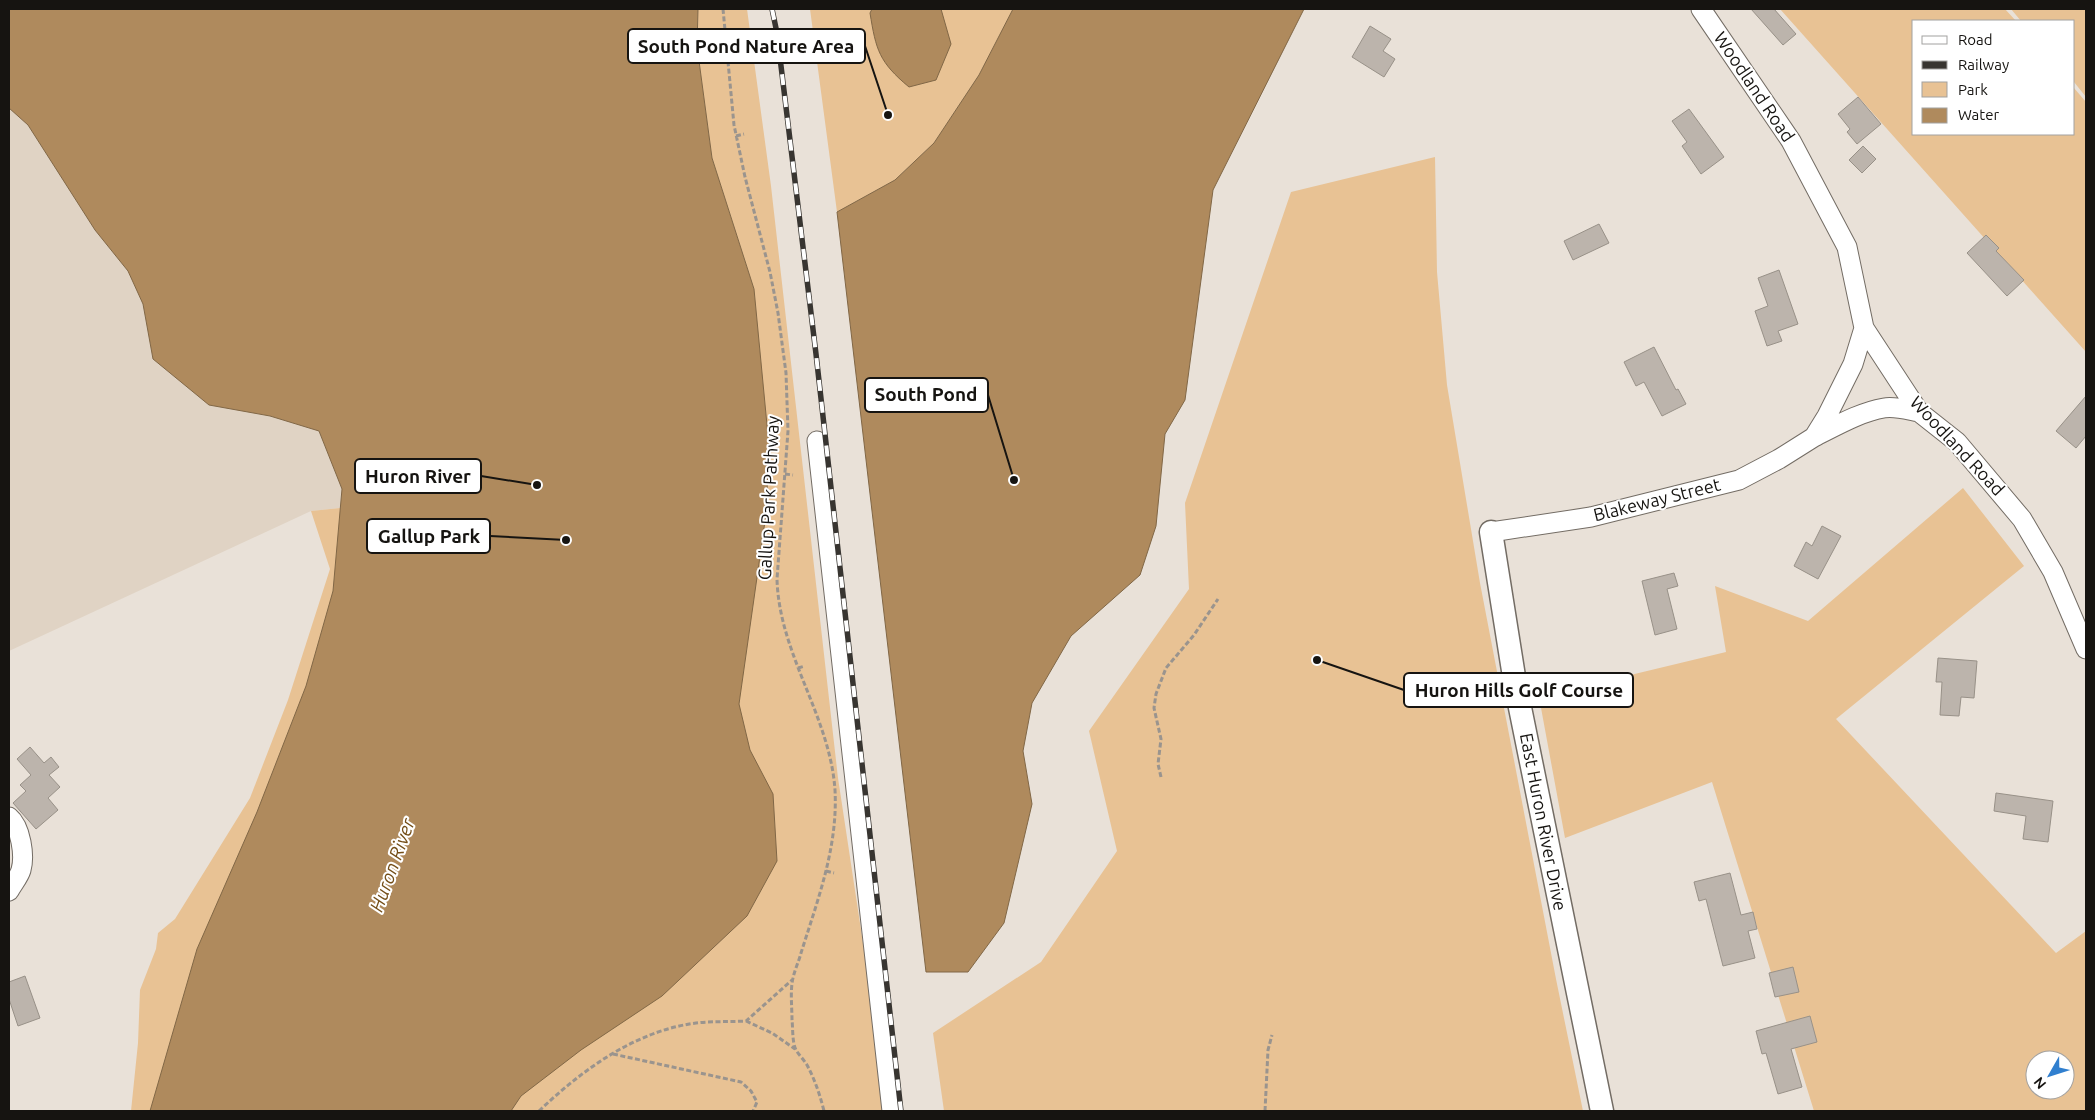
<svg xmlns="http://www.w3.org/2000/svg" width="2095" height="1120" font-family="Ubuntu,sans-serif">
  <style>
    .built { fill: #e0d3c4 }
    .green { fill: #e8c294; fill-rule: evenodd }
    .water { fill: #af8a5d; stroke: #816746 }
    .building { fill: #bcb4ac; stroke: #989188 }
    .lines { fill: none; stroke-linecap: round; stroke-linejoin: round }
    .minor-casing { stroke: #736c64; stroke-width: 21 }
    .major-casing { stroke: #736c64; stroke-width: 25 }
    .path { stroke: #9a948e; stroke-width: 3; stroke-dasharray: 5 2.5; stroke-linecap: butt }
    .minor { stroke: #fff; stroke-width: 19 }
    .major { stroke: #fff; stroke-width: 22 }
    .rail-casing { stroke: #383531; stroke-width: 5.5 }
    .rail { stroke: #fff; stroke-width: 4; stroke-dasharray: 11; stroke-linecap: butt }
    .labels { text-anchor: middle; stroke-width: 4; stroke-linejoin: round; paint-order: stroke }
    .street-label { font-size: 18px; fill: #161411; stroke: #fff }
    .water-label { font-size: 19px; font-style: italic; fill: #744e18; stroke: #fff }
    .leader { fill: none; stroke: #161411; stroke-width: 2 }
    .callout-dot { fill: #161411; stroke: #fff; stroke-width: 2 }
    .callout { fill: #fff; stroke: #161411; stroke-width: 2 }
    .callout-label { font-size: 19px; text-anchor: middle; font-weight: bold; fill: #161411 }
  </style>
  <rect width="100%" height="100%" fill="#e9e1d8"/>
  <!-- built -->
  <path class="built" d="M 9,108 L 28,125 L 95,230 L 128,271 L 143,304 L 153,359 L 270,416 L 319,431 L 342,489 L 340,508 L 311,511 L 9,651 Z"/>
  <!-- green -->
  <path class="green" d="M 698,9 L 747,9 L 771,186 L 838,778 L 866,963 L 886,1111 L 131,1111 L 138,1043 L 140,990 L 156,949 L 158,933 L 175,919 L 250,798 L 288,700 L 330,569 L 311,511 L 340,508 L 754,289 L 712,158 L 697,46 Z
    M 810,9 L 872,9 L 870,13 L 942,13 L 941,9 L 1013,9 L 979,75 L 934,143 L 895,180 L 837,212 Z
    M 1780,9 L 2005,9 L 2016,21 L 1914,21 L 1914,134 L 2074,134 L 2074,88 L 2086,102 L 2086,352 Z
    M 2011,9 L 2086,9 L 2086,97 L 2074,82 L 2074,21 L 2021,21 Z
    M 1435,157 L 1437,272 L 1447,385 L 1480,583 L 1556,979 L 1583,1111 L 944,1111 L 933,1033 L 1041,962 L 1117,851 L 1089,731 L 1189,589 L 1185,503 L 1291,192 Z
    M 1963,488 L 2024,566 L 1836,719 L 2056,953 L 2086,931 L 2086,1111 L 1814,1111 L 1712,782 L 1565,838 L 1539,697 L 1726,652 L 1715,586 L 1808,621 ZM 2035,1060 L 2065,1060 L 2065,1090 L 2035,1090 Z"/>
  <!-- water -->
  <path class="water" d="M 9,9 L 698,9 L 697,46 L 712,158 L 754,289 L 769,446 L 766,514 L 739,704 L 750,750 L 773,794 L 777,861 L 747,916 L 662,996 L 581,1050 L 521,1096 L 511,1111 L 150,1111 L 197,949 L 257,812 L 306,686 L 333,591 L 342,489 L 319,431 L 270,416 L 209,405 L 153,359 L 143,304 L 128,271 L 95,230 L 28,125 L 9,108 Z
    M 872,9 L 941,9 L 951,44 L 936,80 L 909,87 C 879,62 876,50 870,13 Z
    M 1013,9 L 1304,9 L 1213,190 L 1185,400 L 1165,434 L 1156,526 L 1140,575 L 1071,636 L 1032,703 L 1023,751 L 1032,804 L 1004,923 L 968,972 L 926,972 L 837,212 L 895,180 L 934,143 L 979,75 Z"/>
  <!-- building -->
  <path class="building" d="M 1751,9 L 1774,9 L 1796,34 L 1783,45 Z
    M 1370,26 L 1391,39 L 1383,51 L 1395,59 L 1384,77 L 1352,57 Z
    M 1858,97 L 1881,124 L 1857,144 L 1847,132 L 1850,129 L 1838,114 Z
    M 1689,109 L 1724,157 L 1701,174 L 1682,146 L 1687,142 L 1672,121 Z
    M 1863,146 L 1876,159 L 1862,173 L 1849,160 Z
    M 1599,224 L 1609,243 L 1573,260 L 1564,241 Z
    M 1986,235 L 1999,248 L 1996,251 L 2024,280 L 2007,296 L 1967,253 Z
    M 1779,270 L 1798,324 L 1778,331 L 1782,341 L 1767,346 L 1755,311 L 1768,306 L 1758,278 Z
    M 1654,347 L 1676,390 L 1678,389 L 1686,404 L 1662,416 L 1644,382 L 1636,386 L 1624,362 Z
    M 2086,396 L 2086,436 L 2076,448 L 2056,431 Z
    M 1822,526 L 1841,536 L 1818,579 L 1794,566 L 1806,542 L 1812,546 Z
    M 1674,573 L 1678,586 L 1667,589 L 1677,629 L 1655,635 L 1642,581 Z
    M 1938,658 L 1977,661 L 1974,698 L 1961,697 L 1959,716 L 1940,715 L 1942,682 L 1936,682 Z
    M 30,747 L 44,763 L 51,757 L 59,767 L 49,775 L 60,787 L 48,798 L 58,810 L 36,829 L 13,803 L 26,791 L 20,785 L 31,775 L 17,759 Z
    M 1996,793 L 2053,801 L 2048,842 L 2023,839 L 2026,816 L 1994,811 Z
    M 1730,873 L 1741,915 L 1753,912 L 1757,929 L 1748,931 L 1755,958 L 1723,966 L 1706,899 L 1699,901 L 1694,882 Z
    M 1793,967 L 1799,992 L 1775,997 L 1769,973 Z
    M 25,976 L 40,1018 L 18,1026 L 9,999 L 9,982 Z
    M 1810,1016 L 1817,1042 L 1791,1049 L 1802,1087 L 1778,1094 L 1766,1053 L 1762,1054 L 1756,1031 Z"/>
  <g class="lines">
    <defs>
      <path id="minor" d="M 1701,9 L 1791,141 L 1847,247 L 1864,328 L 1919,412 L 1957,442 L 2022,519 L 2053,572 L 2086,649
        M 1814,437 C 1836,426 1860,412 1884,408 C 1895,406 1908,410 1919,412
        M 817,441 L 892,1111
        M 1491,532 L 1591,517 L 1739,480 L 1779,459 L 1814,437 L 1827,416 L 1853,364 L 1864,328
        M 9,817 C 21,827 25,856 21,870 C 19,877 12,885 9,891"/>
      <path id="major" d="M 1491,532 L 1515,683 L 1602,1111"/>
    </defs>
    <!-- minor casing -->
    <use href="#minor" class="minor-casing"/>
    <!-- major casing -->
    <use href="#major" class="major-casing"/>
    <!-- path -->
    <path class="path" d="M 723,9 L 734,125 L 745,177 L 770,272 L 778,313 L 786,373 L 788,431 L 777,579 C 779,654 830,716 835,790 C 838,847 818,899 801,953 C 799,961 795,969 793,978 C 790,990 792,1007 792,1020 C 793,1028 792,1042 796,1050 C 799,1055 804,1060 807,1065 C 815,1080 820,1095 824,1111
      M 736,136 L 744,134
      M 785,474 L 793,475
      M 798,668 L 805,666
      M 1161,777 L 1158,764 L 1161,739 L 1154,708 L 1156,694 L 1166,668 L 1194,635 L 1218,599
      M 826,871 L 834,873
      M 746,1021 L 772,1033 L 795,1049
      M 613,1054 L 741,1082 L 751,1091 L 757,1102 L 753,1111
      M 539,1111 C 582,1070 635,1031 696,1023 C 712,1021 729,1022 746,1021 L 792,980
      M 1265,1111 L 1268,1050 L 1272,1035"/>
    <!-- minor -->
    <use href="#minor" class="minor"/>
    <!-- major -->
    <use href="#major" class="major"/>
    <defs>
      <path id="rail" d="M 772,9 L 777,33 L 816,354 L 901,1111"/>
    </defs>
    <!-- rail casing -->
    <use href="#rail" class="rail-casing"/>
    <!-- rail -->
    <use href="#rail" class="rail"/>
  </g>
  <g class="labels">
    <!-- street labels -->
    <g class="street-label">
      <text transform="translate(1754 87) rotate(56)" y="6">Woodland Road</text>
      <text transform="translate(1957 446) rotate(47)" y="6">Woodland Road</text>
      <text transform="translate(769 498) rotate(-87)" y="6">Gallup Park Pathway</text>
      <text transform="translate(1657 500) rotate(-14)" y="6">Blakeway Street</text>
      <text transform="translate(1543 822) rotate(79)" y="6">East Huron River Drive</text>
    </g>
    <!-- water labels -->
    <g class="water-label">
      <text transform="translate(392 865) rotate(-70)" y="7">Huron River</text>
    </g>
  </g>
  <!-- callouts -->
  <path class="leader" d="M888 115L865 46M1014 480L988 395M537 485L481 476M566 540L490 536M1317 660L1404 690"/>
  <g class="callout-dot">
    <circle cx="888" cy="115" r="5"/>
    <circle cx="1014" cy="480" r="5"/>
    <circle cx="537" cy="485" r="5"/>
    <circle cx="566" cy="540" r="5"/>
    <circle cx="1317" cy="660" r="5"/>
  </g>
  <g class="callout">
    <rect x="628" y="29" width="237" height="34" rx="5"/>
    <rect x="865" y="378" width="123" height="34" rx="5"/>
    <rect x="355" y="459" width="126" height="34" rx="5"/>
    <rect x="367" y="519" width="123" height="34" rx="5"/>
    <rect x="1404" y="673" width="229" height="34" rx="5"/>
  </g>
  <g class="callout-label">
    <text x="746" y="53">South Pond Nature Area</text>
    <text x="926" y="401">South Pond</text>
    <text x="418" y="483">Huron River</text>
    <text x="429" y="543">Gallup Park</text>
    <text x="1519" y="697">Huron Hills Golf Course</text>
  </g>
  <!-- border -->
  <rect width="2095" height="1120" fill="none" stroke="#161411" stroke-width="20"/>
  <!-- legend -->
  <rect x="1912" y="20" width="162" height="115" fill="#ffffff" stroke="#a2a1a0"/>
  <rect x="1922" y="36" width="25" height="8" fill="#ffffff" stroke="#a2a1a0"/>
  <text x="1958" y="45" font-size="15" fill="#161411">Road</text>
  <rect x="1922" y="61" width="25" height="8" fill="#383531" stroke="#a2a1a0"/>
  <text x="1958" y="70" font-size="15" fill="#161411">Railway</text>
  <rect x="1922" y="82" width="25" height="15" fill="#e8c294" stroke="#a2a1a0"/>
  <text x="1958" y="95" font-size="15" fill="#161411">Park</text>
  <rect x="1922" y="108" width="25" height="15" fill="#af8a5d" stroke="#a2a1a0"/>
  <text x="1958" y="120" font-size="15" fill="#161411">Water</text>
  <!-- north arrow -->
  <g transform="translate(2050 1075) rotate(231)"><circle r="24" fill="#ffffff" stroke="#a2a1a0"/>
  <path d="M0-4L9 19L0 12L-9 19Z" fill="#307fcf"/>
  <text y="-8" font-size="14" font-weight="bold" text-anchor="middle" fill="#161411">N</text>
  </g>
</svg>
